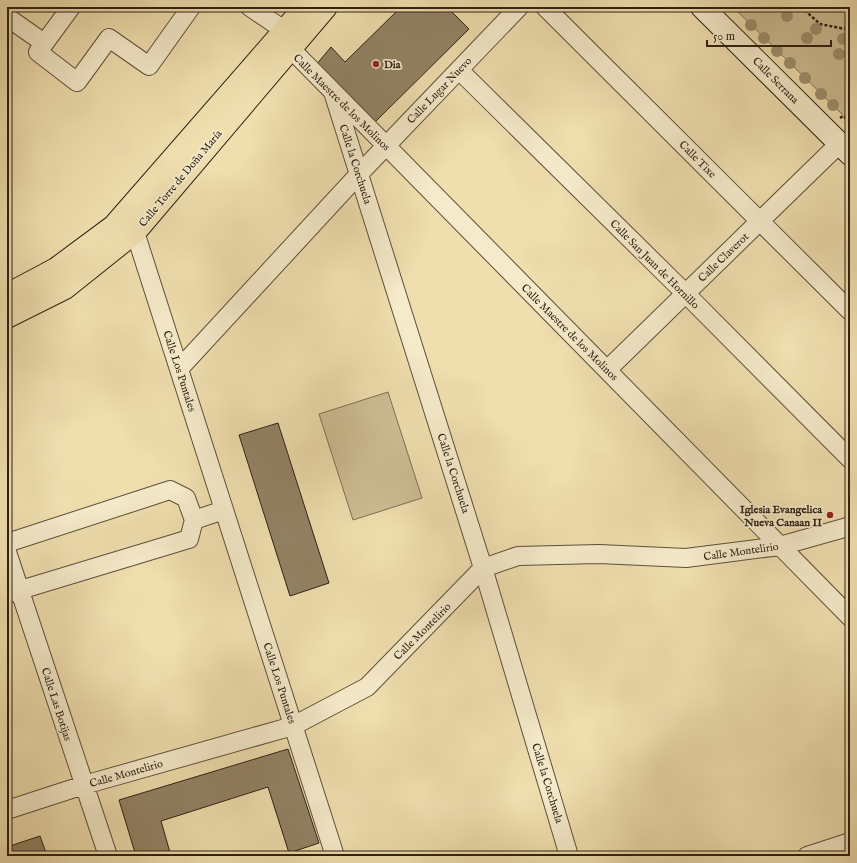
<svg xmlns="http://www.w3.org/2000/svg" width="857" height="863" font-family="'IM FELL English',serif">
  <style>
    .green { fill: #cebe94; stroke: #7e6f54 }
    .building { fill: #928365; stroke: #2e2015 }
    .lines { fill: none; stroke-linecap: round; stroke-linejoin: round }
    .street-casing { stroke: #5e503b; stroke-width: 20 }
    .secondary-casing { stroke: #2e2015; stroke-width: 24 }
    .primary-casing { stroke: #2e2015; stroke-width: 24 }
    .path { stroke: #2e2015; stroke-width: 2.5; stroke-dasharray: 3 2; stroke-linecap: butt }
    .street { stroke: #f5eaca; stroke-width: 18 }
    .secondary { stroke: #f5eaca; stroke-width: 22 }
    .primary { stroke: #efdeae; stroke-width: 22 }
    .tree { fill: #9f8f6f }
    .poi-dot { fill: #8f2418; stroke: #f5eaca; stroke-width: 1.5 }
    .labels { text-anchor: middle; stroke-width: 3.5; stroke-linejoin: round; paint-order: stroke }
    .poi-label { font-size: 11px; font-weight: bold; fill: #2e2015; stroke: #f5eaca; text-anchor: start }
    .street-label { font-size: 11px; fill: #2e2015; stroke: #f5eaca }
  </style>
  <rect width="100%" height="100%" fill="#efdeae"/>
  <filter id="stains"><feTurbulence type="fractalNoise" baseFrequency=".005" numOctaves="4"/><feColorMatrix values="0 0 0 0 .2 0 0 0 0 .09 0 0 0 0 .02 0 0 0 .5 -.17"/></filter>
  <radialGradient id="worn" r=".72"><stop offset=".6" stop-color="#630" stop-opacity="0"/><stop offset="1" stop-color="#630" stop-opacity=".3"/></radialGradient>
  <!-- green -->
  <path class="green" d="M 733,7 L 850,7 L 850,122 Z
    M 388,392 L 422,498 L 353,520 L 319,414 Z"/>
  <!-- building -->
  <path class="building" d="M 401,7 L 447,7 L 469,29 L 374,123 L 316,65 L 331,47 L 345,62 Z
    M 278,423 L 329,583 L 290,596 L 239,435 Z
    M 288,749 L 319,843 L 289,853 L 268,787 L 161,821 L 171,856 L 136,856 L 119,800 Z
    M 40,836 L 47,856 L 7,856 L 7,847 Z"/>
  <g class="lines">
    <defs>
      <path id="street" d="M 71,7 L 38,52 L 77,82 L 109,38 L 149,66 L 191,7
        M 250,7 L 284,30
        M 545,7 L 850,311
        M 7,17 L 44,43
        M 290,48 L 850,617
        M 459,70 L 686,294 L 850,459
        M 333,92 L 483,568 L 569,856
        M 135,232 L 335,856
        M 179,369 L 359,174 L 519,7
        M 607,370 L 839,144
        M 194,520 L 224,510
        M 7,543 L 170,490 L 186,498 L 194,520 L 189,539 L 7,594
        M 7,552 L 108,856
        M 7,810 L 84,785 L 293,726 L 367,687 L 483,568 L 518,556 L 599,554 L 686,558 L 780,546 L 844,528 L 850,526
        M 807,856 L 850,842"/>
      <path id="secondary" d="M 702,7 L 850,154"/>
      <path id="primary" d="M 7,295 L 56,269 L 114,226 L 305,7
        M 7,317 L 65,288 L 135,232 L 326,7"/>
    </defs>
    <!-- street casing -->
    <use href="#street" class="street-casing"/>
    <!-- secondary casing -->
    <use href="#secondary" class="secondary-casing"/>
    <!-- primary casing -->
    <use href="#primary" class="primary-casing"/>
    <!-- path -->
    <path class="path" d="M 801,7 L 820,24 L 850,30
      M 840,118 L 843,116 L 850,122"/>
    <!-- street -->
    <use href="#street" class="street"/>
    <!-- secondary -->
    <use href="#secondary" class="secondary"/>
    <!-- primary -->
    <use href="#primary" class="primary"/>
  </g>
  <!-- trees -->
  <g class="tree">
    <circle cx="787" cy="16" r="6"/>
    <circle cx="751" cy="25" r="6"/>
    <circle cx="816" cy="29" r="6"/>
    <circle cx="764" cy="38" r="6"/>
    <circle cx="807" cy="38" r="6"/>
    <circle cx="843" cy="39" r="6"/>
    <circle cx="777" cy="51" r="6"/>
    <circle cx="839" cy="54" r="6"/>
    <circle cx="790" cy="63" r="6"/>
    <circle cx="805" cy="78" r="6"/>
    <circle cx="821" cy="94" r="6"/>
    <circle cx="833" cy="105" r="6"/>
  </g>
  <!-- markers -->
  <g class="poi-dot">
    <circle cx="376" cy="64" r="4"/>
    <circle cx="830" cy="515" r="4"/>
  </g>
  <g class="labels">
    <!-- poi labels -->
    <g class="poi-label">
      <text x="384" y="68">Dia</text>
      <text x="822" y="513" text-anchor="end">Iglesia Evangelica<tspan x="822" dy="13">Nueva Canaan II</tspan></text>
    </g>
    <!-- street labels -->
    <g class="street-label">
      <text transform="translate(776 80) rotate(45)" y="4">Calle Serrana</text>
      <text transform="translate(439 90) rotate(-46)" y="4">Calle Lugar Nuevo</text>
      <text transform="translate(342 102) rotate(45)" y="4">Calle Maestre de los Molinos</text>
      <text transform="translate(698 159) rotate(45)" y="4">Calle Tixe</text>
      <text transform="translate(356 164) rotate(72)" y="4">Calle la Corchuela</text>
      <text transform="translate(180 178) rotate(-50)" y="4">Calle Torre de Doña María</text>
      <text transform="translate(723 257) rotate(-44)" y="4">Calle Claverot</text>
      <text transform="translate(655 264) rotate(45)" y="4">Calle San Juan de Hornillo</text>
      <text transform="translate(570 332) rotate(45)" y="4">Calle Maestre de los Molinos</text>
      <text transform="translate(180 371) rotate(72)" y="4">Calle Los Puntales</text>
      <text transform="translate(454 473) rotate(72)" y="4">Calle la Corchuela</text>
      <text transform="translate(741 551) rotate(-8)" y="4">Calle Montelirio</text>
      <text transform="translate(422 631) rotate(-45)" y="4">Calle Montelirio</text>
      <text transform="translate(280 683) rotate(72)" y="4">Calle Los Puntales</text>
      <text transform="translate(57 704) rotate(72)" y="4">Calle Las Botijas</text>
      <text transform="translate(126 773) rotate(-16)" y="4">Calle Montelirio</text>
      <text transform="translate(548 783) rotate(73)" y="4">Calle la Corchuela</text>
    </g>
  </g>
  <!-- margin -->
  <rect width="857" height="863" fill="none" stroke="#efdeae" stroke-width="24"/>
  <rect x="8" y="8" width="841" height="847" fill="none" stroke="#2e2015" stroke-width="2"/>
  <rect x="12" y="12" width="833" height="839" fill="none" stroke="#2e2015"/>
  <!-- scale -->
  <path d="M707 40v6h124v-6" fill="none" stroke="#2e2015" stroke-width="2"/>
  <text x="713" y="40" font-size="12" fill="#2e2015" stroke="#f5eaca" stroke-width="3" paint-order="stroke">50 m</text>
  <rect width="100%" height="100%" filter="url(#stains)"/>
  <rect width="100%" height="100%" fill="url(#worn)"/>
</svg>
